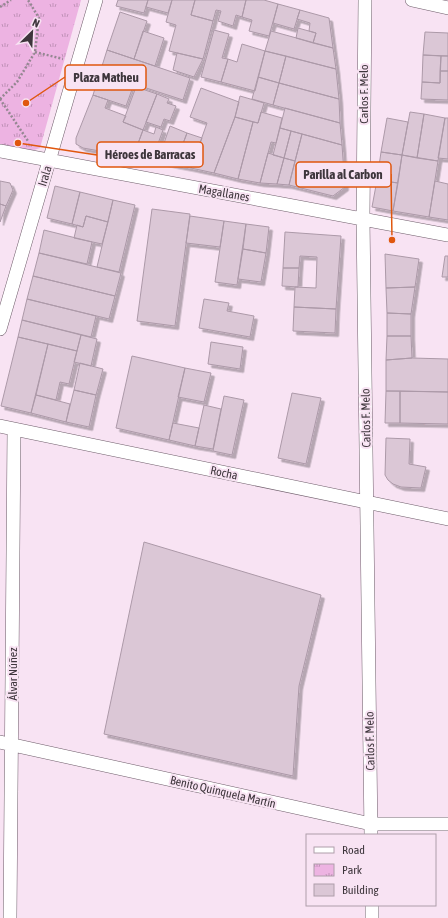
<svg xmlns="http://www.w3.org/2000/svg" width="448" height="918" font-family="'Asap Condensed',sans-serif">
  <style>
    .park { fill: url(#park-tufts) }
    .building { fill: #dbc7d6; stroke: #ac99a8; filter: url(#shadow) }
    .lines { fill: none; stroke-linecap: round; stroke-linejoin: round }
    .street-casing { stroke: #6e5d6a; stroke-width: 14 }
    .path { stroke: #958792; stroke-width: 2.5; stroke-dasharray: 2 2; stroke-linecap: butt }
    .street { stroke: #fff; stroke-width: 13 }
    .labels { text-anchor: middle; stroke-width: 4; stroke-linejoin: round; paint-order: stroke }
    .street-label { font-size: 12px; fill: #3e363c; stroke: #f8e3f3 }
    .leader { fill: none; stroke: #e0570e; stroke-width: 1.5 }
    .callout-dot { fill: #e0570e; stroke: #f8e3f3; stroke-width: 1.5 }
    .callout { fill: #f8e3f3; stroke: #e0570e; stroke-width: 1.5 }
    .callout-label { font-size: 13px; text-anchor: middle; font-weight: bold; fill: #3e363c }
  </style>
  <defs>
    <pattern id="park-tufts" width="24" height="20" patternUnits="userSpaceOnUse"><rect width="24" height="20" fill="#edb3e2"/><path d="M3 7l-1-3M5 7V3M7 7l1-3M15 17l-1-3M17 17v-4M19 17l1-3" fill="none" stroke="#c192b8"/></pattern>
    <filter id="shadow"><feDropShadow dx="3.5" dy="3.5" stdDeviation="0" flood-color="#0004"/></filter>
  </defs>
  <rect width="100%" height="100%" fill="#f8e3f3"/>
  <!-- park -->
  <path class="park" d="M 0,0 L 81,0 L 40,148 L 28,152 L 0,147 Z"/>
  <!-- building -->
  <path class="building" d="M 118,0 L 148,0 L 144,13 L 116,6 Z
    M 148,0 L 172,0 L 168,13 L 146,7 Z
    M 172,0 L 195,0 L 191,15 L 213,21 L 203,59 L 169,51 L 176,25 L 166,22 Z
    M 195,0 L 246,0 L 242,17 L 236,15 L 233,26 L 218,21 L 221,11 L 216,10 L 213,21 L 191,15 Z
    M 246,0 L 264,0 L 278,4 L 269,36 L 249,31 L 252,20 L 242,17 Z
    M 278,4 L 300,10 L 294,29 L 273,23 Z
    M 300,10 L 329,18 L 333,48 L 313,43 L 316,33 L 309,31 L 310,23 L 297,19 Z
    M 120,12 L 147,21 L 134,59 L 107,50 Z
    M 298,28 L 316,33 L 313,43 L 296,38 Z
    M 214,30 L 229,34 L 222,58 L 228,59 L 221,82 L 201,77 Z
    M 143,31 L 164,38 L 155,66 L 134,59 Z
    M 271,31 L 333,48 L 336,69 L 265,51 Z
    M 425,32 L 448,33 L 448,56 L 423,55 Z
    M 242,44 L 265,51 L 255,91 L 221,82 L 228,59 L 237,62 Z
    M 107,50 L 190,78 L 183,100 L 134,84 L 126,106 L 93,95 Z
    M 265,51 L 286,56 L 279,83 L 258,77 Z
    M 177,53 L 203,59 L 194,77 L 173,70 Z
    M 423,55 L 441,56 L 440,83 L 422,82 Z
    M 286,56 L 336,69 L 339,99 L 279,83 Z
    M 441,56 L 448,56 L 448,71 L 440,71 Z
    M 440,71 L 448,71 L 448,100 L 421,99 L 422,82 L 440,83 Z
    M 258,77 L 279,83 L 273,105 L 252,99 Z
    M 279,83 L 339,99 L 340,123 L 273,105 Z
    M 136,87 L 157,94 L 143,130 L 123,122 Z
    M 201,88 L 239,102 L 235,117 L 214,173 L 191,168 L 207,123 L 190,117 Z
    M 157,94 L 169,99 L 167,103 L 176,106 L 170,121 L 164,119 L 161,127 L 146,122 Z
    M 93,95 L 108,100 L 105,108 L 126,116 L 123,122 L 143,130 L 133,157 L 83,148 L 76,144 L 76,138 Z
    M 240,96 L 264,103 L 258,123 L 235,117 Z
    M 285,108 L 340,123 L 342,145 L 280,128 Z
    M 261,112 L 282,118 L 276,143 L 271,142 L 260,183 L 238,179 L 253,122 L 258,123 Z
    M 410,112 L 424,114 L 417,158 L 402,155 Z
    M 424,114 L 445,118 L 438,161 L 417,158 Z
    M 235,117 L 253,122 L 238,179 L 214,173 Z
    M 387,118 L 408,122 L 402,155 L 381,152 Z
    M 445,118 L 448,118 L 448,159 L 438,158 Z
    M 170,126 L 187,133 L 175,165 L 152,160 L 157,144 L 163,146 Z
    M 156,127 L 163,130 L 152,160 L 133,157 L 143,130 L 154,134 Z
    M 280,128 L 291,131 L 284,158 L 273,155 Z
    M 291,131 L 302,134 L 295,161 L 284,158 Z
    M 187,133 L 202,138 L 191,168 L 175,165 Z
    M 302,134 L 342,145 L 345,187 L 333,196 L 289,185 Z
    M 381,152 L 402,155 L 398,183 L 377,180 Z
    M 268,153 L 284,158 L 277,184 L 260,183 Z
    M 402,155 L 438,161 L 429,217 L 393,211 Z
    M 284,158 L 295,161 L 289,185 L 277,184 Z
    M 377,180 L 398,183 L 393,211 L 372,207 Z
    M 0,181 L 10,183 L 13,190 L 6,206 L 0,204 Z
    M 435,181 L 448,184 L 448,220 L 429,217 Z
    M 55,186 L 80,192 L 72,224 L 47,218 Z
    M 80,192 L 113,200 L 108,222 L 86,216 L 83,227 L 72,224 Z
    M 113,200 L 135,205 L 119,272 L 97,267 Z
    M 0,204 L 6,206 L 0,222 Z
    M 152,209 L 190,214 L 175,326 L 137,321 Z
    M 86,216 L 108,222 L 102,244 L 74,238 L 77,225 L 83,227 Z
    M 190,216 L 224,221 L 220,247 L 186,243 Z
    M 224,221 L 246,224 L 237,285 L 215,282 Z
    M 246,224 L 269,227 L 266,253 L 243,249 Z
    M 44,230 L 92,242 L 87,264 L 39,253 Z
    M 285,232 L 341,236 L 336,309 L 294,307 L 295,287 L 316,288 L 317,257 L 300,256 L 299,268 L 283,268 Z
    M 243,249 L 266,253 L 261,282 L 238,279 Z
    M 39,253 L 121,273 L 115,296 L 33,276 Z
    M 385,254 L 419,259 L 415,287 L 386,288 Z
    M 445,256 L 448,256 L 448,277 L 442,277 Z
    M 283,268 L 299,268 L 298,287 L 282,286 Z
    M 33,276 L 115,296 L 109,319 L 27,299 Z
    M 415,287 L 411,314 L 387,313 L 386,288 Z
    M 27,299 L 96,316 L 91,337 L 22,320 Z
    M 204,299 L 229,303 L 227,311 L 254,316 L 250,337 L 199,328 Z
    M 294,307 L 336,309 L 335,333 L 293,331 Z
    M 387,313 L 411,314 L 411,336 L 387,336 Z
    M 22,320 L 81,335 L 77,351 L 18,337 Z
    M 81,335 L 97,339 L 91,366 L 74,362 Z
    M 387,336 L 411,336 L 412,358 L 386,360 Z
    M 18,337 L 48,344 L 31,413 L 1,406 Z
    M 211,342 L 243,347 L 240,369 L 208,364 Z
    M 48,344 L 77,351 L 69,384 L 60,382 L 56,400 L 36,395 Z
    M 132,356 L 185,368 L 169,440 L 116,428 Z
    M 412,358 L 448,359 L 448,392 L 386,391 L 386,360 Z
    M 80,363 L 103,369 L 96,395 L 74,390 Z
    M 185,368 L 211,373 L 204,402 L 178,397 Z
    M 74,390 L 96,395 L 89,427 L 66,422 Z
    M 386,391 L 400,391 L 400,423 L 385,423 Z
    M 400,391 L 448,392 L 448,424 L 400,423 Z
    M 292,393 L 321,398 L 306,464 L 278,458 Z
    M 36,395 L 70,404 L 66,422 L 31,413 Z
    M 224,396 L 244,400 L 232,455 L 213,451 Z
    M 204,405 L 221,409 L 213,449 L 195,446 Z
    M 173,423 L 199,428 L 195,446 L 169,440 Z
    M 386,438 L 410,439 L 409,464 L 426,467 L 421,488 L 401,487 L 393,484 L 388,480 L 385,475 Z
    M 144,542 L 321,595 L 299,686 L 293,776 L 104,734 Z"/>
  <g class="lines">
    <defs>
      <path id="street" d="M 365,0 L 363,218 L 371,835
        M 412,0 L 448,8
        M 0,151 L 448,235
        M 0,329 L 96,0
        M 0,426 L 448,519
        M 0,742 L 371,824 L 448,824
        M 372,905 L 372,918
        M 10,918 L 14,429"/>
    </defs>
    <!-- street casing -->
    <use href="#street" class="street-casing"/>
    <!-- path -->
    <path class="path" d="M 0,7 L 11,0
      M 35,52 L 63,59
      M 0,99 L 17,82 L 35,52 L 39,18 L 28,0
      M 0,99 L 28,141"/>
    <!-- street -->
    <use href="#street" class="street"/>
  </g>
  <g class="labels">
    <!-- street labels -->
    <g class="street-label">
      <text transform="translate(364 94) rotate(-90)" y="4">Carlos F. Melo</text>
      <text transform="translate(45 176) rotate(-73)" y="4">Irala</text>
      <text transform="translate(224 193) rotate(10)" y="4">Magallanes</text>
      <text transform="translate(366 418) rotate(-91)" y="4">Carlos F. Melo</text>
      <text transform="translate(224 473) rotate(12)" y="4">Rocha</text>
      <text transform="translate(13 674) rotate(-90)" y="4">Álvar Núñez</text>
      <text transform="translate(370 741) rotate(-91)" y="4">Carlos F. Melo</text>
      <text transform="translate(223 792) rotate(13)" y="4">Benito Quinquela Martín</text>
    </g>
  </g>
  <!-- callouts -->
  <path class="leader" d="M26 103L65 77M18 143L97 155M392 240L391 174"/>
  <g class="callout-dot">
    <circle cx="26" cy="103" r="4"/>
    <circle cx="18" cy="143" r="4"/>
    <circle cx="392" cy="240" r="4"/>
  </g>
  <g class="callout">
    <rect x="65" y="65" width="81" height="25" rx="4"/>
    <rect x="97" y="142" width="106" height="25" rx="4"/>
    <rect x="296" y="162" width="95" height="25" rx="4"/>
  </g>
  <g class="callout-label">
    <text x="106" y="82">Plaza Matheu</text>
    <text x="150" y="159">Héroes de Barracas</text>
    <text x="343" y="179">Parilla al Carbon</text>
  </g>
  <!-- legend -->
  <rect x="306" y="834" width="130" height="72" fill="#f8e3f3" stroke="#ae9eaa"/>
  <rect x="314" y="847" width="20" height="6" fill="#ffffff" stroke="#ae9eaa"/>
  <text x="342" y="854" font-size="12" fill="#3e363c">Road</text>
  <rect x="314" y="864" width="20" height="12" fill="url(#park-tufts)" stroke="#ae9eaa"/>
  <text x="342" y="874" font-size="12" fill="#3e363c">Park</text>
  <rect x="314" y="884" width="20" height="12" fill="#dbc7d6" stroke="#ae9eaa"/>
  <text x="342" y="894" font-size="12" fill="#3e363c">Building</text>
  <!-- north arrow -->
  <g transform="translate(32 32) rotate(24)" stroke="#f8e3f3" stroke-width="3" paint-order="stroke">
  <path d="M0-3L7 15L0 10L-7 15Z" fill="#3e363c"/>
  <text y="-6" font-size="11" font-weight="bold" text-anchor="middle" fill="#3e363c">N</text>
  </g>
</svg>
